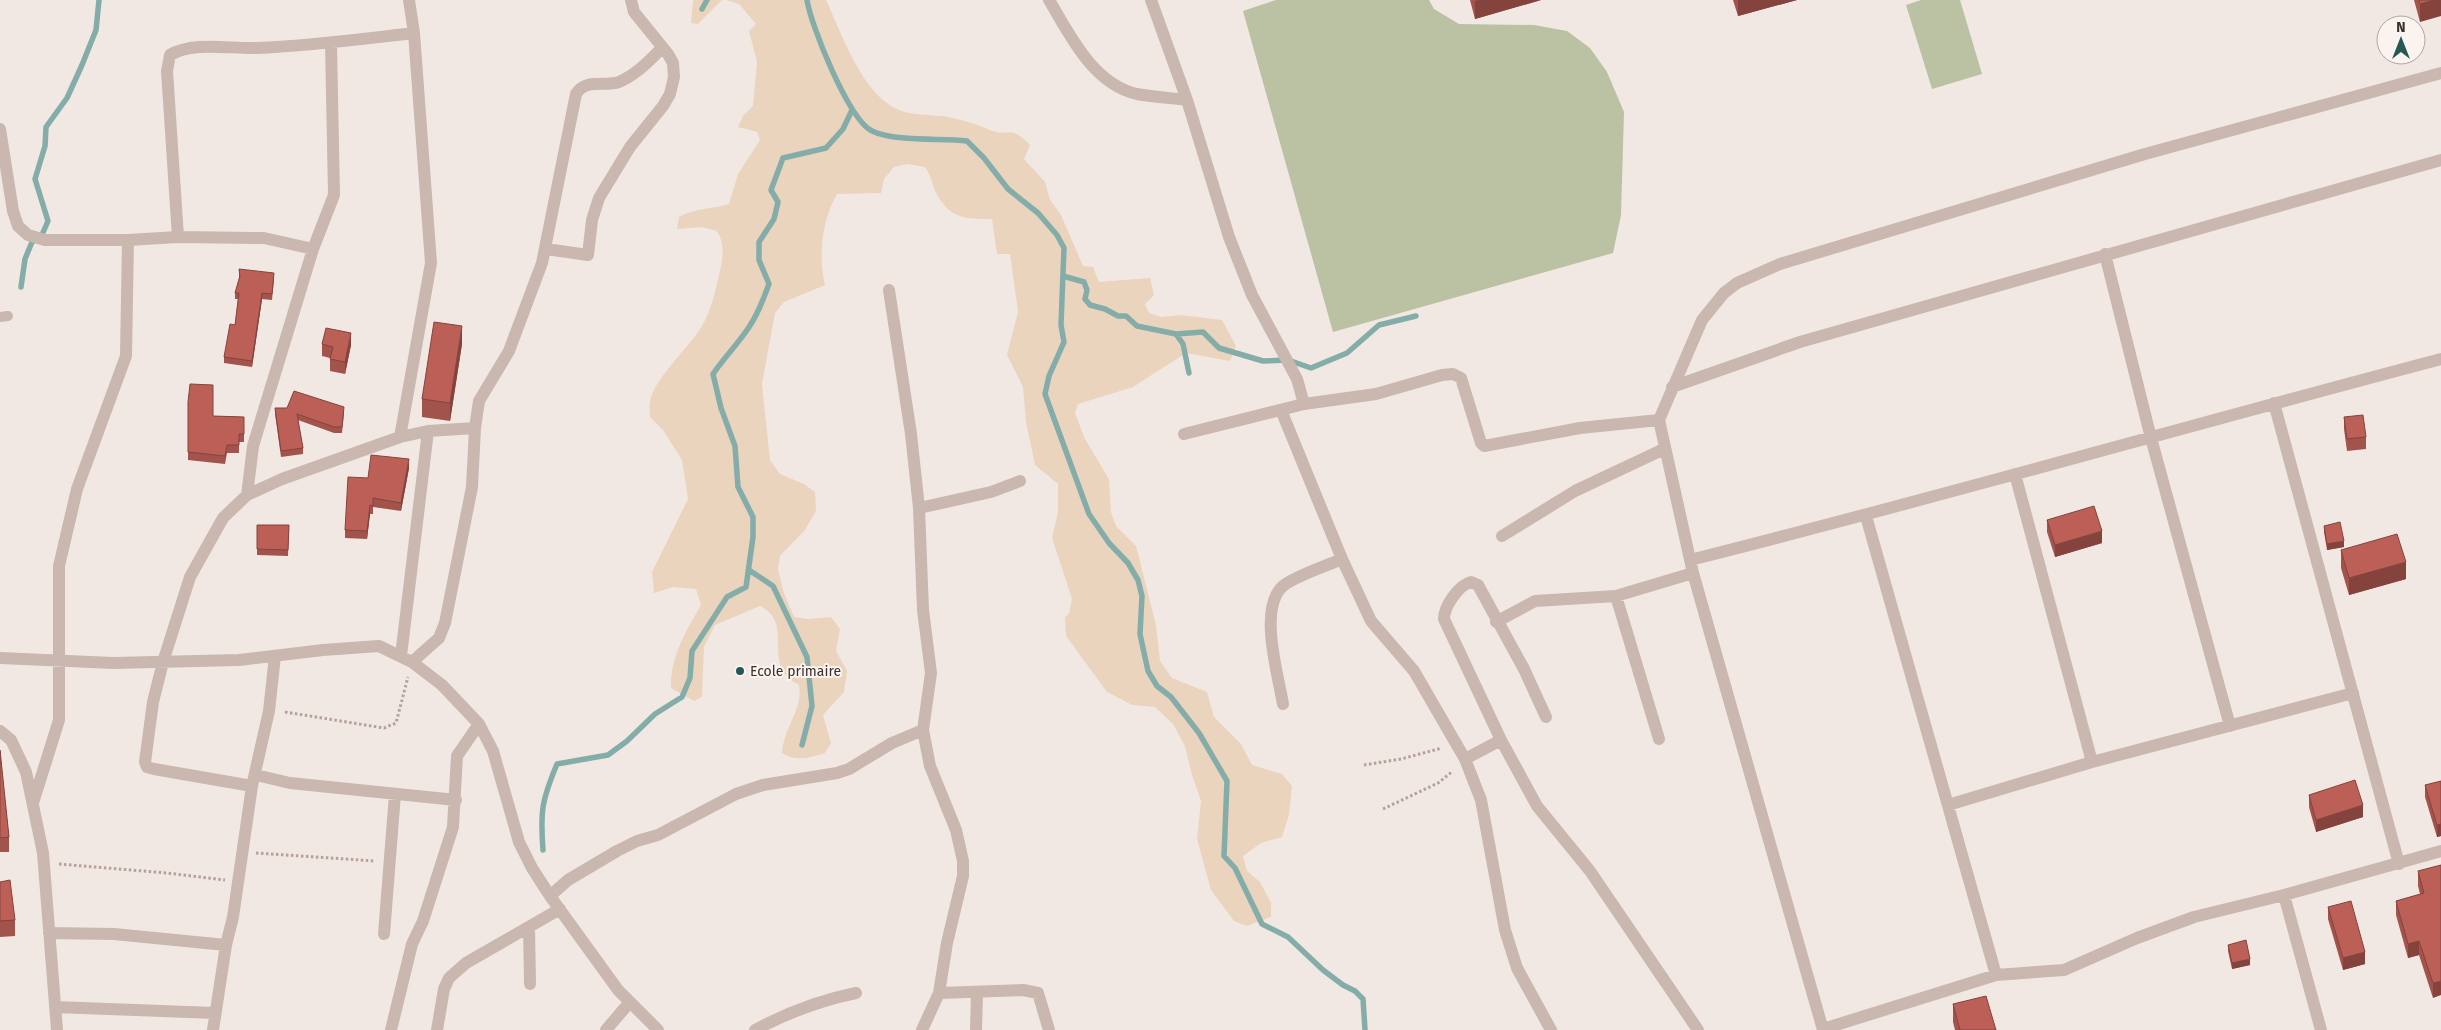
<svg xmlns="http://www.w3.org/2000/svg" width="2441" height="1030" font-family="'Fira Sans',sans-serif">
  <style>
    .green { fill: #bbc1a3 }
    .sand { fill: #ead4bd }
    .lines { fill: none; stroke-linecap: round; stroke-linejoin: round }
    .stream { stroke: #84ada9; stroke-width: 5.5 }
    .path { stroke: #b6a199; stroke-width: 3; stroke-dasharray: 2.5 2.5; stroke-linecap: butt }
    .service { stroke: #cab7af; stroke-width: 10 }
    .minor { stroke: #cab7af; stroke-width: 12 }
    .wall { fill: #a2534b }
    .shaded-wall { fill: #84433d }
    .building { fill: #bc6057; stroke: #84433d }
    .poi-dot { fill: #255854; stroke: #faf3ef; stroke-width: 2 }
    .labels { text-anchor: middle; stroke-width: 4; stroke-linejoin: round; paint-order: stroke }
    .poi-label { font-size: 14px; fill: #392f2c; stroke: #faf3ef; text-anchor: start }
  </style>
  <rect width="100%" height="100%" fill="#f2e8e3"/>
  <!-- green -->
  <path class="green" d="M 1276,0 L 1429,0 L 1434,9 L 1459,24 L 1534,25 L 1567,31 L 1590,48 L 1607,72 L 1624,112 L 1621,215 L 1613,253 L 1333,332 L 1243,11 Z
    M 1921,0 L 1960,0 L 1982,74 L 1932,89 L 1906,5 Z"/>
  <!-- sand -->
  <path class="sand" d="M 693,0 L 722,0 L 698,24 L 691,23 Z
    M 726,0 L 826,0 C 842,34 864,101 905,112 C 917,115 930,115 943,116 C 959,119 974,123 990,130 C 1009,138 1009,123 1030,145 L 1024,159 L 1045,182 L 1050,200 L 1061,215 L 1083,266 L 1093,267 L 1099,282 L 1150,278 L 1154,295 L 1145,304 L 1149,313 L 1161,317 L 1181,315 L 1222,320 L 1236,346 L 1230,361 L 1186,353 L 1133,387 L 1078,404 L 1075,413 L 1085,439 L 1109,479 L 1111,512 L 1116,526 L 1136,546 L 1156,625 L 1160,661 L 1172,678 L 1207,692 L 1214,717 L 1241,744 L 1252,765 L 1282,774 L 1292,786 L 1289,815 L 1282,837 L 1261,843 L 1243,856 L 1247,871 L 1260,882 L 1271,903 L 1271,917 L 1247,926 L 1234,921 L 1211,890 L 1197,839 L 1201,801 L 1192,775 L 1185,746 L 1173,724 L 1155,707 L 1132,705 L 1107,692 L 1066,636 L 1065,618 L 1069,613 L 1072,599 L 1052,538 L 1058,512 L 1058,484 L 1035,465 L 1026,422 L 1023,387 L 1007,355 L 1018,312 L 1010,254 L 997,254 L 992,219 C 965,219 950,219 936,193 C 932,184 931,175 925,167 L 907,164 L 894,167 L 884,179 L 881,193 L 837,194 C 822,220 818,255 825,285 L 784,302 L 775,313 L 762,384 L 770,460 L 780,474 L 804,484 L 815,492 L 816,511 L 805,530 L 780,556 L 778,570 L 784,593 L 794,617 L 808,619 L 831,617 L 840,629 L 836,651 L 847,671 L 844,692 L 823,715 L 831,743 L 825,753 C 809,758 796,762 782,753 C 784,726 803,710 799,685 C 794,682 787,678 784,673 C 770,651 790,621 760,606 L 715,625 L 704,647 L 702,697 L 694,701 L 671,688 C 670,657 686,631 701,605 L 696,589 L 673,587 L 654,593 L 652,572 L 688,499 L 682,460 L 663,430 L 650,417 C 650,413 649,407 650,402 C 653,380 689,347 702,326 C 711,311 716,289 720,271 C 723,257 725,244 717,231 L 702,227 L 677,229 L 679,217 C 695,208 712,209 729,204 L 738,174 L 760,140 L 757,132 L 738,127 L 743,116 L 753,106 L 757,62 L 749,31 L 756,24 L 739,4 Z"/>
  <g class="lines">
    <!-- stream -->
    <path class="stream" d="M 807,0 C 811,26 849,120 872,131 C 895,142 941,138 967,141 L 984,158 L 1008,189 L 1038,213 L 1057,235 L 1064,248 L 1061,325 L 1064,342 L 1049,376 L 1045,394 L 1089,514 L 1109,543 L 1128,563 L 1138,580 L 1142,596 L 1140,634 L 1148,671 L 1157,686 L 1171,697 L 1199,733 L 1227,781 L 1224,856 L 1235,868 L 1262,924 L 1288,937 L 1323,970 L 1343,985 L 1355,991 L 1363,999 L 1365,1030
      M 702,9 L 707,0
      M 1063,276 L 1084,282 L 1087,290 L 1085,299 L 1090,305 L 1105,309 L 1118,316 L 1126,316 L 1137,326 L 1176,334 L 1183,344 L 1189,373
      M 21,287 L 25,259 L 32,242 L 41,237 L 48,221 L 35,179 L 45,146 L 46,127 L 67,98 L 82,65 L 96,30 L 99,0
      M 1176,334 L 1203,332 L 1219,348 L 1263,361 L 1288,360 L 1311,368 L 1347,353 L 1379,325 L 1416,316
      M 749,570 L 773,586 L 807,657 L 812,706 L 802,745
      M 543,850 C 540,811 542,800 557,764 L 608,755 L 627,741 L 655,714 L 682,697 L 690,678 L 692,651 L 727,597 L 746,587 L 753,537 L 753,517 L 738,487 L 735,446 L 721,408 L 713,374 C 723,359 736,346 747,330 C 757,316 763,300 769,284 L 759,260 L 759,242 L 774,219 L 778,202 L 771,190 L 783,158 L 826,148 L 843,129 L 852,110"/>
    <!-- path -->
    <path class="path" d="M 285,712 L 384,728 L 396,723 L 408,677
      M 1364,765 L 1401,759 L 1442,748
      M 1383,809 L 1438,783 L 1453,771
      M 256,853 L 375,861
      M 59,864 L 167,873 L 225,880"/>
    <!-- service -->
    <path class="service" d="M 0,317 L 8,316"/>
    <!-- minor -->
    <path class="minor" d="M 1049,0 C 1070,35 1093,84 1137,94 C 1153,97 1171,98 1187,100
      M 1151,0 L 1187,100 L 1229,237 L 1252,295 L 1297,379 L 1304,404
      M 0,129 L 13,211 L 18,226 L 28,235 L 45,240 L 128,240 L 178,237 L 264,238 L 313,249
      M 178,237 L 167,71 L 170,55 C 193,41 230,49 257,48 C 309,46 361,39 414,33
      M 546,249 L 588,255 L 592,220 L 599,198 L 630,147 L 663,106 L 670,94 L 674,77 L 673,63 L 668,54 L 634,12 L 631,0
      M 2105,254 L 2151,438 L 2230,726
      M 889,290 L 911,434 L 919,508 L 991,492 L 1020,481
      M 1672,387 L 1800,342 L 2441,160
      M 2274,403 L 2399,864
      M 1281,410 L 1342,559 L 1371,621 L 1414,671 L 1465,759 L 1481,800 L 1505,930 L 1517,968 L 1551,1030
      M 1184,434 L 1304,404 L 1376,394 L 1442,375 L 1453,374 L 1461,378 L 1481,443 L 1484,446 L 1580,428 L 1659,420
      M 400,437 L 431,263 L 414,33 L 409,0
      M 2015,474 L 2092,762
      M 247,495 L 253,446 L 313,249 L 334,195 L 331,43
      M 919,508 L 923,610 L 931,673 L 923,730 L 930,766 L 956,830 L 963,861 L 963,876 L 947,943 L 939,993 L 922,1030
      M 1866,516 L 1996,975
      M 1502,536 L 1575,491 L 1664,449
      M 1690,560 C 1941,497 2190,425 2441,359
      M 1616,596 L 1659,739
      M 1496,622 L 1535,601 L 1616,596 L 1693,573
      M 401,656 L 428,431
      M 0,658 L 113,663 L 239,660 L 323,650 L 379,646 L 412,662 L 442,685 L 479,724 L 493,751 L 519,842 L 532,868 L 550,896 L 618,990 L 658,1030
      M 412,662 L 439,638 L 445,623 L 472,487 L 475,428
      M 1283,704 C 1278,674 1258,608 1283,586 C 1293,577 1328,565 1342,559
      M 0,731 L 11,740 L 26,772 L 43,853 L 57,1030
      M 1501,740 L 1444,619 C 1444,606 1459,585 1471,582 L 1478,585 L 1524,669 L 1546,717
      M 1465,759 L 1501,740 L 1537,806 L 1590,871 L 1698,1030
      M 256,775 L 290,783 L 456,800
      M 252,786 L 154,769 L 147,767 L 145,762 L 153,702 L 163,662 L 190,577 L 223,518 L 247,495 L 282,479 L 400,437 L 428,431 L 475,428 L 479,401 L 509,351 L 542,263 L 576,94 C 586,78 604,87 619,82 C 636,75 649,61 662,48
      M 33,803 L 59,720 L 59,566 L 77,489 L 126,356 L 128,240
      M 1948,805 L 2092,762 L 2353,693
      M 2284,895 L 2321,1030
      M 550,896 L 568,880 L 617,851 L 637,841 L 658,835 L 736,794 L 763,785 L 837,773 L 849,769 L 892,743 L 923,730
      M 529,928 L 530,984
      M 49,933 L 114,934 L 226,945
      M 384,934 L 395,794
      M 939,993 L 1023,990 L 1038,993 L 1049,1030
      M 55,1007 L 215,1013
      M 1823,1029 L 1996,975 L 2064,970 L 2137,938 L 2194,917 L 2284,895 L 2441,851
      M 213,1030 L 226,945 L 233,917 L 252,786 L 269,711 L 275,656
      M 391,1030 L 412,944 L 423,921 L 453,827 L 457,756 L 479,724
      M 437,1030 L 444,989 L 449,978 L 466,963 L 560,909
      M 606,1030 L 629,1003
      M 755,1030 C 787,1013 821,1000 856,993
      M 976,1030 L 977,993
      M 1823,1030 L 1693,573 L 1659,420 L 1702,320 L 1724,293 L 1737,283 L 1780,264 L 2145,154 L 2441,73"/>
  </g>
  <!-- wall -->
  <path class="wall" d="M 1470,0 L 1541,0 L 1475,19 Z
    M 1733,0 L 1797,0 L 1738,16 Z
    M 2414,0 L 2441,0 L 2420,22 Z
    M 239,269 L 274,279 L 272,300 L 262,299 L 252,367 L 224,363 L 224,357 L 235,325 L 238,299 L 235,299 L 235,293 L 239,278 Z
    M 322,344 L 351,345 L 345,374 L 330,371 L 330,358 L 322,356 Z
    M 462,344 L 450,421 L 422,417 L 422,399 Z
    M 188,402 L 213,416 L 244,417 L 244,442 L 239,442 L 239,453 L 227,453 L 225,464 L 188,460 Z
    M 275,408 L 344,413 L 342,433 L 334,433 L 298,420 L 303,448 L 303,454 L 281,457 L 275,414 Z
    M 2344,417 L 2366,437 L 2366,449 L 2347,451 L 2344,429 Z
    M 409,468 L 401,511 L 373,507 L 373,514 L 370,514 L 367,539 L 345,538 L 345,530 L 368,478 Z
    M 2047,520 L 2102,543 L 2055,557 L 2047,532 Z
    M 257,525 L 289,525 L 288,556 L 257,555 Z
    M 2324,526 L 2344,547 L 2327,550 L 2324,532 Z
    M 2341,550 L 2406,579 L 2349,595 L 2341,568 Z
    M 0,750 L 9,837 L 9,852 L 0,852 Z
    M 2441,781 L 2441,836 L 2437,837 L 2425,797 L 2425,785 Z
    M 2309,795 L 2363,817 L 2316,832 L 2309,807 Z
    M 2441,865 L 2433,998 L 2419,955 L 2408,958 L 2396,915 L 2396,901 L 2420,894 L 2418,886 L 2418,871 Z
    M 0,882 L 15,920 L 15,936 L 0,937 Z
    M 2328,907 L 2365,964 L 2343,970 L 2328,919 Z
    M 2228,945 L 2250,965 L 2232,969 L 2228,951 Z
    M 1953,1004 L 1996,1030 L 1955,1030 L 1953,1022 Z"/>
  <!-- shaded-wall -->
  <path class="shaded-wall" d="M 1480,0 L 1541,0 L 1475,19 L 1475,1 Z
    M 1738,0 L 1797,0 L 1738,16 Z
    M 2434,0 L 2441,0 L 2441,16 L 2420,22 L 2420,4 Z
    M 262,293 L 262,299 L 252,367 L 252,361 Z
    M 462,326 L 462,344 L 450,421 L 450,403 Z
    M 351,333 L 351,345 L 345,374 L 345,362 Z
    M 409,459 L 409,468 L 401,511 L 401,503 Z
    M 370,505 L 370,514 L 367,539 L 367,531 Z
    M 2102,531 L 2102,543 L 2055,557 L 2055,545 Z
    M 2344,541 L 2344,547 L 2327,550 L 2327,544 Z
    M 2406,562 L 2406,579 L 2349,595 L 2349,578 Z
    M 2363,805 L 2363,817 L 2316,832 L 2316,820 Z
    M 2441,824 L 2441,836 L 2437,837 L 2437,825 Z
    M 2419,941 L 2419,955 L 2408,958 L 2408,944 Z
    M 2365,952 L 2365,964 L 2343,970 L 2343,958 Z
    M 2250,959 L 2250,965 L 2232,969 L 2232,963 Z
    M 2441,981 L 2441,995 L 2433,998 L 2433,983 Z"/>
  <!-- building -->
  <path class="building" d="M 2419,0 L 2434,0 L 2420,4 Z
    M 239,269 L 274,273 L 272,294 L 262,293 L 252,361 L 224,357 L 230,324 L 235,325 L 239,293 L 235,293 L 240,276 Z
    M 434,322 L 462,326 L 450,403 L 422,399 Z
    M 326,328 L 351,333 L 345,362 L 330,359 L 333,347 L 322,344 Z
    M 190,384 L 213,385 L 213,416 L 244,417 L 244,434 L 239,434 L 239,445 L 227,445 L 225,456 L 188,452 L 188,402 Z
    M 294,391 L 344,407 L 342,427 L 334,427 L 297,414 L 303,448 L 281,451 L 275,408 L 287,408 Z
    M 2363,415 L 2366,437 L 2347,439 L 2344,417 Z
    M 371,455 L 409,459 L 401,503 L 373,498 L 373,506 L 370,505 L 367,531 L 345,530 L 348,477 L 368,478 Z
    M 2094,506 L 2102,531 L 2055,545 L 2047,520 Z
    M 2340,522 L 2344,541 L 2327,544 L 2324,526 Z
    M 257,525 L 289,525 L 288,550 L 257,549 Z
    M 2397,534 L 2406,562 L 2349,578 L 2341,550 Z
    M 0,750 L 9,837 L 0,838 Z
    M 2355,780 L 2363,805 L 2316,820 L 2309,795 Z
    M 2441,781 L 2441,824 L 2437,825 L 2425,785 Z
    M 2441,865 L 2441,981 L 2433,983 L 2419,941 L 2408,944 L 2396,901 L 2424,893 L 2418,871 Z
    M 10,880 L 15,920 L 0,921 L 0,882 Z
    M 2351,901 L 2365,952 L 2343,958 L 2328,907 Z
    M 2246,940 L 2250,959 L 2232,963 L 2228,945 Z
    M 1986,996 L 1996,1030 L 1960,1030 L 1953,1004 Z"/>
  <!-- markers -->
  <circle class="poi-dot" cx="740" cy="671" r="5"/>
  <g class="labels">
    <!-- poi labels -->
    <g class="poi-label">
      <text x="750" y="676">Ecole primaire</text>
    </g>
  </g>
  <!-- north arrow -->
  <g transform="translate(2401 40)"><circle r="24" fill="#faf3ef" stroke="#ada5a1"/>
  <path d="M0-4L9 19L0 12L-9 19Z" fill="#255854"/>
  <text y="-8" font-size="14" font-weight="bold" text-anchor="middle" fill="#392f2c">N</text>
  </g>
</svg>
